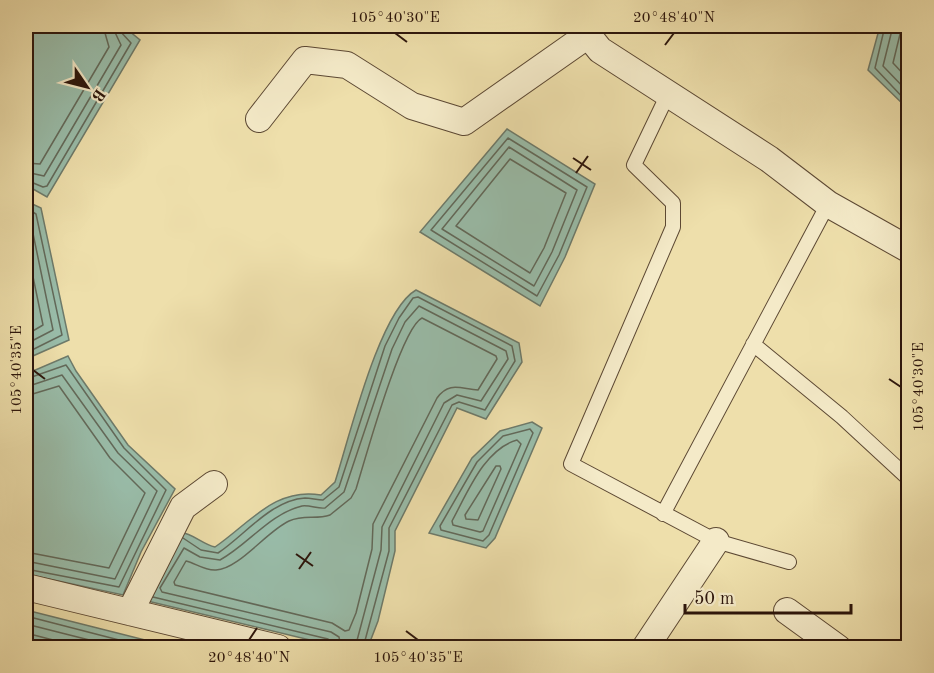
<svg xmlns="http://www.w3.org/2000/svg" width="934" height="673" font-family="'Old Standard TT',serif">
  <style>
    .water { fill: #99bdaa; stroke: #6d7a6a; stroke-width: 1.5 }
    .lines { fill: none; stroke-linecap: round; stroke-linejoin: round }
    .shore { stroke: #62695a; stroke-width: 1.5 }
    .service-casing { stroke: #5c4833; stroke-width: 16 }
    .minor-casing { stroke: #5c4833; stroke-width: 28 }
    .service { stroke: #f4eac8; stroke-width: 14 }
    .minor { stroke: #f4eac8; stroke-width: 26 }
    .ticks { fill: none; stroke: #2c150b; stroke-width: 2 }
    .neatline { fill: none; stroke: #2c150b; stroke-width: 2 }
    .ticks-label { font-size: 15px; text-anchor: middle; fill: #2c150b }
  </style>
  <rect width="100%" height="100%" fill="#eedfab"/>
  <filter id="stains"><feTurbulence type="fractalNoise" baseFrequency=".00333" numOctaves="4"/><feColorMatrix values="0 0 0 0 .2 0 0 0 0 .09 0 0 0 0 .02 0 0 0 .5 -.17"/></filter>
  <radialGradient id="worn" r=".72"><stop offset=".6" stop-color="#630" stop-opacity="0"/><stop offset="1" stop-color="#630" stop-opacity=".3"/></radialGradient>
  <!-- water -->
  <path class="water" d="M 37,26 L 123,26 L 140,40 L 47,197 L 26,185 L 26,46 Z
    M 880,26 L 908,26 L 908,109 L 868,70 Z
    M 507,129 L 595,184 L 565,257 L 540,306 L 420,232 Z
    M 26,201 L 41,208 L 69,340 L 26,359 Z
    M 416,290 L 519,343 L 522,362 L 486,419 L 457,408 L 395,531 L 395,551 L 378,621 L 368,647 L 339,647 L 139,599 L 180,532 C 194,534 202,544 215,547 C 250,523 275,487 321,495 L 335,482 C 349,439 379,311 416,290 Z
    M 68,356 L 76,371 L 128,445 L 175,489 L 141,552 L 123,595 L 26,574 L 26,374 Z
    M 532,422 L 542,428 L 495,538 L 486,548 L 429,533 L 472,458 L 500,431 Z
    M 26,610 L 157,643 L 155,648 L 26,647 Z"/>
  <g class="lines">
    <!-- shore -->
    <path class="shore" d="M 885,26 L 875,68 L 908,103
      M 893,26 L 883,66 L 908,92
      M 902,26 L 893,63 L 908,79
      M 508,138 L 587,187 L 559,255 L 537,296 L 431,230 Z
      M 509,147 L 577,190 L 552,252 L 534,286 L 442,229 Z
      M 510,159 L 566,193 L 544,248 L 530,273 L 456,226 Z
      M 26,163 L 40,164 L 109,47 L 103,26
      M 26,172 L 44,176 L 121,45 L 112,26
      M 26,180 L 43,187 L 47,186 L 131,43 L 120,31 L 119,26
      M 26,208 L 36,214 L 62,335 L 26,353
      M 26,216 L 30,219 L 53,330 L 26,344
      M 26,243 L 43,325 L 26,335
      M 422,318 L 496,356 L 497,359 L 478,390 C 461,389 449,381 437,398 L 373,524 L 372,549 L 356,613 L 349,630 L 345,631 L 332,623 L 175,585 L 174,582 L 186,561 C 195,563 205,571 216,570 C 239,569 267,531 289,521 C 304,514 316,520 330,515 L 351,498 L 356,489 C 365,460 401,328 422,318 Z
      M 26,379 L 66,365 L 124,448 L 166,490 L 119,587 L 26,569
      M 26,387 L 62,375 L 118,453 L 157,491 L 115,579 L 26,561
      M 26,396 L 59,386 L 110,458 L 145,493 L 109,568 L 26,552
      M 530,429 L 533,433 L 489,535 L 483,541 L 441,530 L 440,526 L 477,462 L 503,436 Z
      M 517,440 L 521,444 L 483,531 L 480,532 L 453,525 L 452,521 C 467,494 484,449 517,440 Z
      M 496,466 L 500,466 L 501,469 L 478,520 L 466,519 L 465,515 Z
      M 183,538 L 201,550 L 218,553 C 244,536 271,500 305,498 C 311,498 317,500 323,500 L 339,487 L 385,346 L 399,318 L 413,298 L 418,297 L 512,346 L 515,361 L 485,410 L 459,402 L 452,405 L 389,528 L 389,551 L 363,648
      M 153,597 L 328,639 L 334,648
      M 26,616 L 150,648
      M 26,624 L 121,648
      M 26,633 L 84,648
      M 341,648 L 339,637 L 331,632 L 162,592 L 160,588 L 184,548 L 200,557 L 220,560 C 249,544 269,514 302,506 C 310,505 318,509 325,508 L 344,492 L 392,349 L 405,322 L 419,306 L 506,351 L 508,359 L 481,401 L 457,395 L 444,403 L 382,527 L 381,550 L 355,648"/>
    <defs>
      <path id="service" d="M 668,94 L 634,165 L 673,203 L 673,227 L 571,464 L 716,541 L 789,562
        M 753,344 L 842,417 L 908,478
        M 663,514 L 828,204"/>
      <path id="minor" d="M 589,26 L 588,35 L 600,50 L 769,159 L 828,204 L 908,249
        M 259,119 L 305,60 L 347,65 L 412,106 L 464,122 L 588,35
        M 26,587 L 278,648
        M 787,611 L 838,648
        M 130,612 L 183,507 L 214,484
        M 645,648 L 716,541"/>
    </defs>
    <!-- service casing -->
    <use href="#service" class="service-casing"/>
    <!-- minor casing -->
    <use href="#minor" class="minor-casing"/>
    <!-- service -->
    <use href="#service" class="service"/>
    <!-- minor -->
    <use href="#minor" class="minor"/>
  </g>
  <!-- ticks -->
  <path class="ticks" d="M 395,33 L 407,42M 665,45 L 674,33M 573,158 L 591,170M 576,173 L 588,156M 33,370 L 45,379M 889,379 L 901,387M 296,554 L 313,566M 299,569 L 311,552M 406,631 L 418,640M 249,640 L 257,628"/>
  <!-- margin -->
  <rect width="934" height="673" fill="none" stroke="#eedfab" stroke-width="66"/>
  <!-- north arrow -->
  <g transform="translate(87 87) rotate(125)" stroke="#f4eac8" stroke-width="4.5" paint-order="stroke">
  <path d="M0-4.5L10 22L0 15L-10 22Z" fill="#2c150b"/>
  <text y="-9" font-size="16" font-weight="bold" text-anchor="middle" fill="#2c150b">B</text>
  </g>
  <!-- scale -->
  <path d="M685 604v9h166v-9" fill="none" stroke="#2c150b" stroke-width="3"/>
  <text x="694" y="604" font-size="18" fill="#2c150b" stroke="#f4eac8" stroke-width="4.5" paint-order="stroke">50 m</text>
  <rect x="33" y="33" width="868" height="607" class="neatline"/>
  <g class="ticks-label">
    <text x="395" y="22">105°40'30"E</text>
    <text x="674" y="22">20°48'40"N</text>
    <text transform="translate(16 370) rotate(-90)" y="5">105°40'35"E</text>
    <text transform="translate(918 387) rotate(-90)" y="5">105°40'30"E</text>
    <text x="249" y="662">20°48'40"N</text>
    <text x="418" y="662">105°40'35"E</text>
  </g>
  <rect width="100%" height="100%" filter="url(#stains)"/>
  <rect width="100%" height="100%" fill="url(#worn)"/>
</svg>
